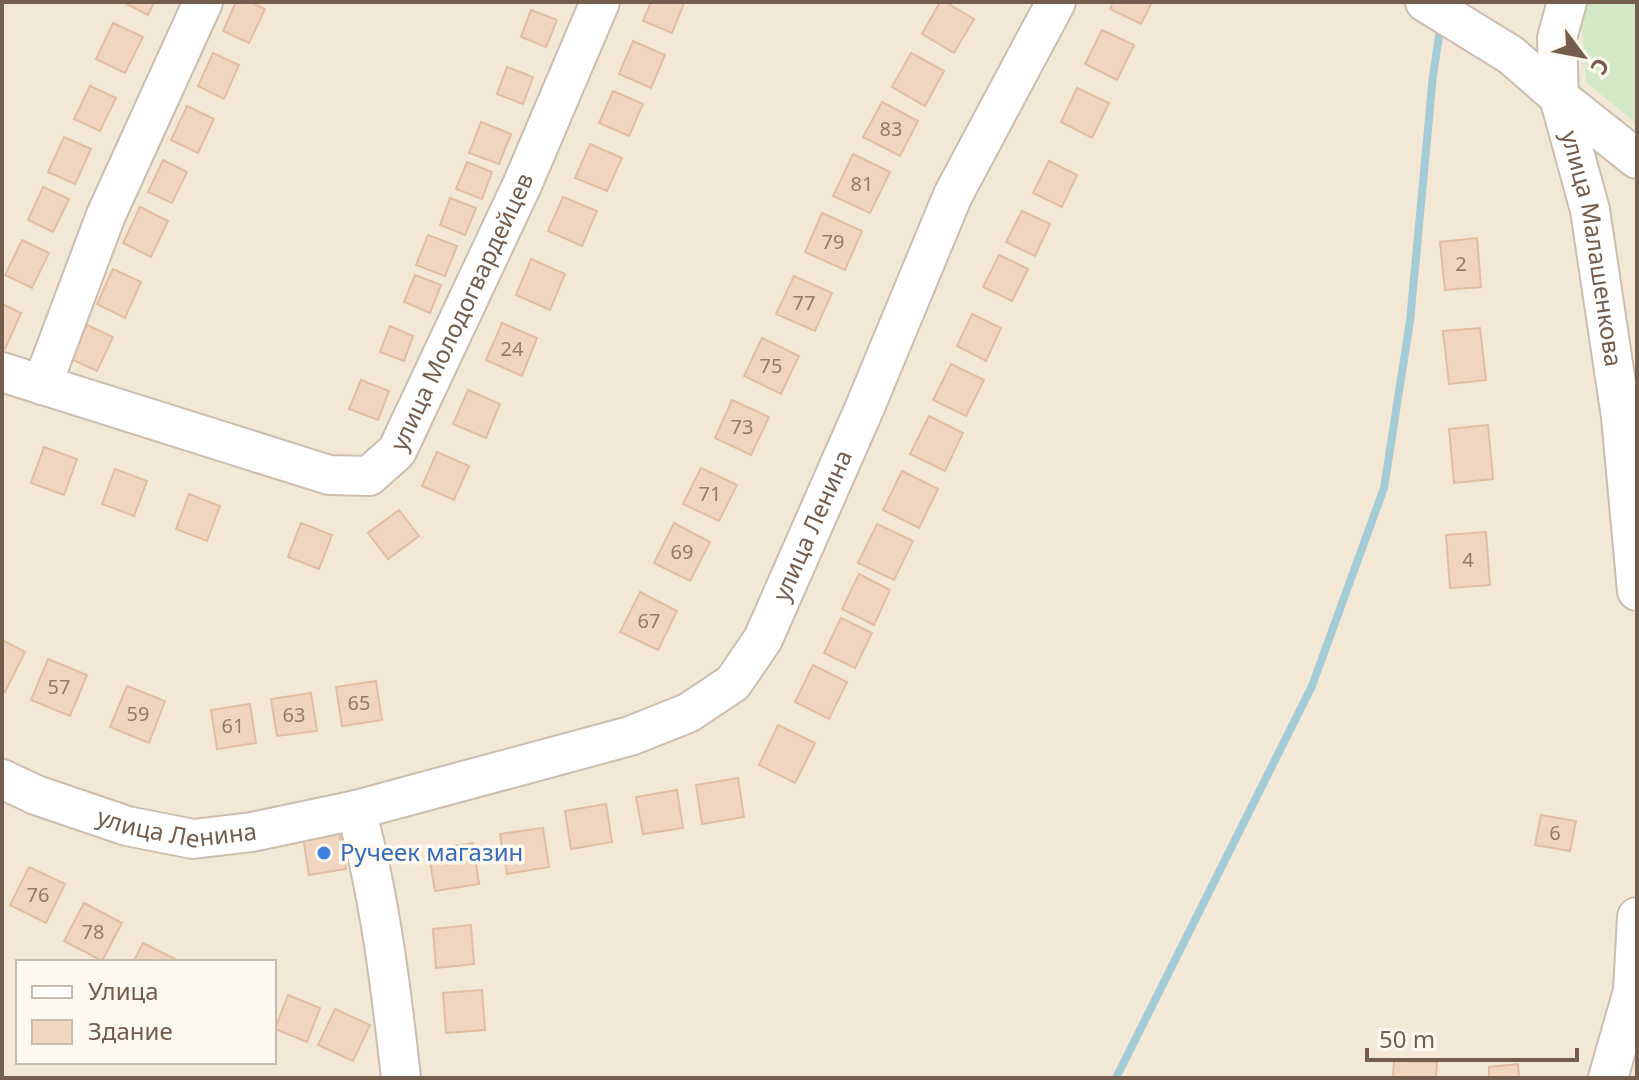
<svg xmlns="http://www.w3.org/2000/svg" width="1639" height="1080" font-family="'Noto Sans',sans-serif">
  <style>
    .residential { fill: #f3e7d6; fill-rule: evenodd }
    .green { fill: #d3e9c6 }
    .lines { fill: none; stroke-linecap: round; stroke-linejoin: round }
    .stream { stroke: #a3ccd6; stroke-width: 8 }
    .building { fill: #f0d6c0; stroke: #e2bda1; stroke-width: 2 }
    .minor-casing { stroke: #cdbdae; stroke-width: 42 }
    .minor { stroke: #fff; stroke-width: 38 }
    .shop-dot { fill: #3f7fe0; stroke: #fef9ee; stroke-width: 3 }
    .labels { text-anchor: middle; stroke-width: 7; stroke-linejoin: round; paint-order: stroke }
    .number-label { font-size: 20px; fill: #947b6a }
    .street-label { font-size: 24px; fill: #755d4d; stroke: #fef9ee }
    .shop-label { font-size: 24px; fill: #366cbe; stroke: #fef9ee; text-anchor: start }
  </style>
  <rect width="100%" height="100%" fill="#fcf5e8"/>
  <!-- residential -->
  <path class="residential" d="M 2,2 L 1637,2 L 1637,1078 L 2,1078 ZM 18,962 L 274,962 L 274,1062 L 18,1062 Z"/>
  <!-- green -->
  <path class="green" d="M 1583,2 L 1637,2 L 1637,124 L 1586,82 L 1581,9 Z"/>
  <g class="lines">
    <!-- stream -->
    <path class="stream" d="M 1116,1078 L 1312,686 L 1384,488 L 1410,321 L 1433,76 L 1441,23"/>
  </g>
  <!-- building -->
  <path class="building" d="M 123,2 L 154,2 L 148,15 Z
    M 236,2 L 250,2 L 265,9 L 249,43 L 223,31 Z
    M 651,2 L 684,3 L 672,33 L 643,21 Z
    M 940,2 L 945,2 L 974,19 L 954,53 L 922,34 Z
    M 1113,2 L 1152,2 L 1141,24 L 1110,9 Z
    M 531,10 L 557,20 L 546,47 L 521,37 Z
    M 113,23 L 143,37 L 125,73 L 96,59 Z
    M 1102,30 L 1134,45 L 1117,80 L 1085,64 Z
    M 633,41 L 665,55 L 651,88 L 619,74 Z
    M 213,53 L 239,65 L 224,99 L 198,86 Z
    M 911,53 L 944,71 L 925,106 L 892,87 Z
    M 507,67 L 533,77 L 523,104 L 497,94 Z
    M 90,86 L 116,98 L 100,131 L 74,119 Z
    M 1077,88 L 1109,103 L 1092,138 L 1061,122 Z
    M 613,91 L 643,104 L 629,136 L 599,123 Z
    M 882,102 L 918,121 L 900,156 L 863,137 Z
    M 187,106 L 214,119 L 198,153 L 171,140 Z
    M 481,122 L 511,134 L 499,164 L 469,153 Z
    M 64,137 L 91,149 L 75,184 L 48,172 Z
    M 590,144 L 622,158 L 607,191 L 575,178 Z
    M 853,154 L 890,172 L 870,213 L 833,196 Z
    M 163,160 L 187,172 L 172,203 L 148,192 Z
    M 1049,161 L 1077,175 L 1062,207 L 1033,193 Z
    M 467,162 L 492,172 L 482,199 L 456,189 Z
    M 43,187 L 69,199 L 53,232 L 28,220 Z
    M 563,197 L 597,211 L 582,246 L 548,231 Z
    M 450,198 L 476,208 L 465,235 L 440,225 Z
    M 140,207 L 168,221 L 151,257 L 123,243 Z
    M 1022,211 L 1050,224 L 1035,256 L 1006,242 Z
    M 822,213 L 862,231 L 845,270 L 805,252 Z
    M 428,235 L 457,246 L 445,276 L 416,265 Z
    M 1477,238 L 1481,287 L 1445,290 L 1440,242 Z
    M 22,240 L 49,253 L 32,288 L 5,275 Z
    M 999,255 L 1028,269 L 1012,301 L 983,287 Z
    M 531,259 L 565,274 L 550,310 L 516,295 Z
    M 113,269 L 141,282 L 125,318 L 97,304 Z
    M 415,275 L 441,285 L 430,313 L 404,302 Z
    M 794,276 L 832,293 L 815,331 L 776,314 Z
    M 2,304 L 21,313 L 5,349 L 2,347 Z
    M 972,314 L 1001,328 L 986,361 L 957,346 Z
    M 502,323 L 537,338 L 522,376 L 486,360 Z
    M 87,325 L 113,337 L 97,371 L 71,359 Z
    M 390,326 L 413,336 L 404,361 L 380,352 Z
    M 1480,328 L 1486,380 L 1449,384 L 1443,331 Z
    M 762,338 L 799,356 L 781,394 L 744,376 Z
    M 951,364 L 984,380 L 966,416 L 933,400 Z
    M 361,380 L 389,391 L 378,420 L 349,409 Z
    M 468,390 L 500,404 L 486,438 L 453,424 Z
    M 732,400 L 769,417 L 751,455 L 715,438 Z
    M 929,416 L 963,433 L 945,471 L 910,454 Z
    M 1488,425 L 1493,479 L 1454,483 L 1449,429 Z
    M 44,447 L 77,459 L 64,495 L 31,483 Z
    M 437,452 L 469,466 L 454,500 L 422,486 Z
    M 701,468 L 737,485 L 719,521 L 683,504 Z
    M 115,469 L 147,481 L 134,516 L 102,504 Z
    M 902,471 L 938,489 L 919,528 L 883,510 Z
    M 189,494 L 220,506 L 207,541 L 176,529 Z
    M 399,510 L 419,536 L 388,559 L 368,533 Z
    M 301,523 L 332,535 L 319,569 L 288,557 Z
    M 674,523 L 710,542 L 690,581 L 654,563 Z
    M 877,524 L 913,541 L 894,580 L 858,563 Z
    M 1486,532 L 1490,585 L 1450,588 L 1446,535 Z
    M 859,574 L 890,590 L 874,625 L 842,609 Z
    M 640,592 L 677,611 L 658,650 L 620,632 Z
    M 841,618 L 872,633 L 855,668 L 824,653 Z
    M 2,640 L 25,652 L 5,692 L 2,690 Z
    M 48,659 L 87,675 L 70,716 L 31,700 Z
    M 813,665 L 847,682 L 829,719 L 795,702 Z
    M 376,681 L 382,720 L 342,726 L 336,687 Z
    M 127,686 L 165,701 L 149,743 L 110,727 Z
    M 311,693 L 317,731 L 277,736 L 271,699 Z
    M 250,704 L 256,743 L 217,749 L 211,710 Z
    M 778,725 L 815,743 L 795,783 L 759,765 Z
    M 738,778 L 744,817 L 702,824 L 696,785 Z
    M 677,790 L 683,828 L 643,834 L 636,797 Z
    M 606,804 L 612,842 L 571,849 L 565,811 Z
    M 1541,815 L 1576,821 L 1570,851 L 1535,845 Z
    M 543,828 L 549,867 L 507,874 L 500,834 Z
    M 339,831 L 346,869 L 309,875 L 303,837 Z
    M 473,843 L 479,884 L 435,891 L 428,850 Z
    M 29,867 L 65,884 L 46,923 L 10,905 Z
    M 84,903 L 122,923 L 102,961 L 64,941 Z
    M 471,925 L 474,964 L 436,968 L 433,929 Z
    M 143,943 L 177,960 L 176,962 L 133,962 Z
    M 482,990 L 485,1030 L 446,1033 L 443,993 Z
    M 288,995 L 320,1008 L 307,1042 L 275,1029 Z
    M 335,1009 L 370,1025 L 353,1061 L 318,1045 Z
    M 1394,1061 L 1437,1062 L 1436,1078 L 1393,1078 Z
    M 1518,1064 L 1519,1078 L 1489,1078 L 1489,1067 Z"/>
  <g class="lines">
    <defs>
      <g id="minor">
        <path d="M 1425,2 L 1511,55 L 1559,97 L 1637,159"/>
        <path id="s1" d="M 1567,2 L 1557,38 L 1559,97 L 1590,210 L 1621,417 L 1637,591"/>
        <path id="s2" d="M 2,372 L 329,475 L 369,476 L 397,451 L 522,185 L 600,2"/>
        <path d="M 42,385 L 106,215 L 203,2"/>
        <path id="s3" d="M 2,779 L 36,795 L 127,826 L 193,839 L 252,832 L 356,810 L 630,736 L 688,713 L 733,683 L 763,639 L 865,407 L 953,195 L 1056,2"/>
        <path d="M 356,810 C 380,897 391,988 401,1078"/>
        <path d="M 1608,1078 L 1633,991 L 1637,917"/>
      </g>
    </defs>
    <!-- minor casing -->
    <use href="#minor" class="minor-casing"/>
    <!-- minor -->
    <use href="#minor" class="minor"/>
  </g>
  <!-- markers -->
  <circle class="shop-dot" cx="324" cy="853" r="8"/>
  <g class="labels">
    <!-- number labels -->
    <g class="number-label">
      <text x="891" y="136">83</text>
      <text x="862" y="191">81</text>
      <text x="833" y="249">79</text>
      <text x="1461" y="271">2</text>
      <text x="804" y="310">77</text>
      <text x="512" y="356">24</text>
      <text x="771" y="373">75</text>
      <text x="742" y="434">73</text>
      <text x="710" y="501">71</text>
      <text x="682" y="559">69</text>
      <text x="1468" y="567">4</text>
      <text x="649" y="628">67</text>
      <text x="59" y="694">57</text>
      <text x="359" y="710">65</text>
      <text x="138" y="721">59</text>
      <text x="294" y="722">63</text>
      <text x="233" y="733">61</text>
      <text x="1555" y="840">6</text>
      <text x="38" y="902">76</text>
      <text x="93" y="939">78</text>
    </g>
    <!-- street labels -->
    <g class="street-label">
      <text dy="8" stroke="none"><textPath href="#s1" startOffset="252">улица Малашенкова</textPath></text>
      <text dy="8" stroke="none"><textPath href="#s2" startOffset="574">улица Молодогвардейцев</textPath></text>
      <text dy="8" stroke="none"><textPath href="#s3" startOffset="944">улица Ленина</textPath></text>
      <text dy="8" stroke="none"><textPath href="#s3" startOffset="184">улица Ленина</textPath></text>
    </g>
    <!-- shop labels -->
    <g class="shop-label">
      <text x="340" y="861">Ручеек магазин</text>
    </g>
  </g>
  <!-- border -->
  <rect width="1639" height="1080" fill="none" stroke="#755d4d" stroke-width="8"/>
  <!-- legend -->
  <rect x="16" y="960" width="260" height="104" fill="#fef9ee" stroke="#c7bbae" stroke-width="2"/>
  <rect x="32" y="986" width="40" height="12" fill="#ffffff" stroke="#c7bbae" stroke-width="2"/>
  <text x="88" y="1000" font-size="24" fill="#755d4d">Улица</text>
  <rect x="32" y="1020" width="40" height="24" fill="#f0d6c0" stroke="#c7bbae" stroke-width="2"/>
  <text x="88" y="1040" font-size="24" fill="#755d4d">Здание</text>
  <!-- north arrow -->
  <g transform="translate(1583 56) rotate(122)" stroke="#fef9ee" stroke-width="6" paint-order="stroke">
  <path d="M0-6L14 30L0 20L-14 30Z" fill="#755d4d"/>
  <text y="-12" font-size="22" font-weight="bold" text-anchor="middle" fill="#755d4d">С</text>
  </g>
  <!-- scale -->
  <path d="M1367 1048v12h210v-12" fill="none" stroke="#755d4d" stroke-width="4"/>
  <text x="1379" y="1048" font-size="24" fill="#755d4d" stroke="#fef9ee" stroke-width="6" paint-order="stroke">50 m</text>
</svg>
